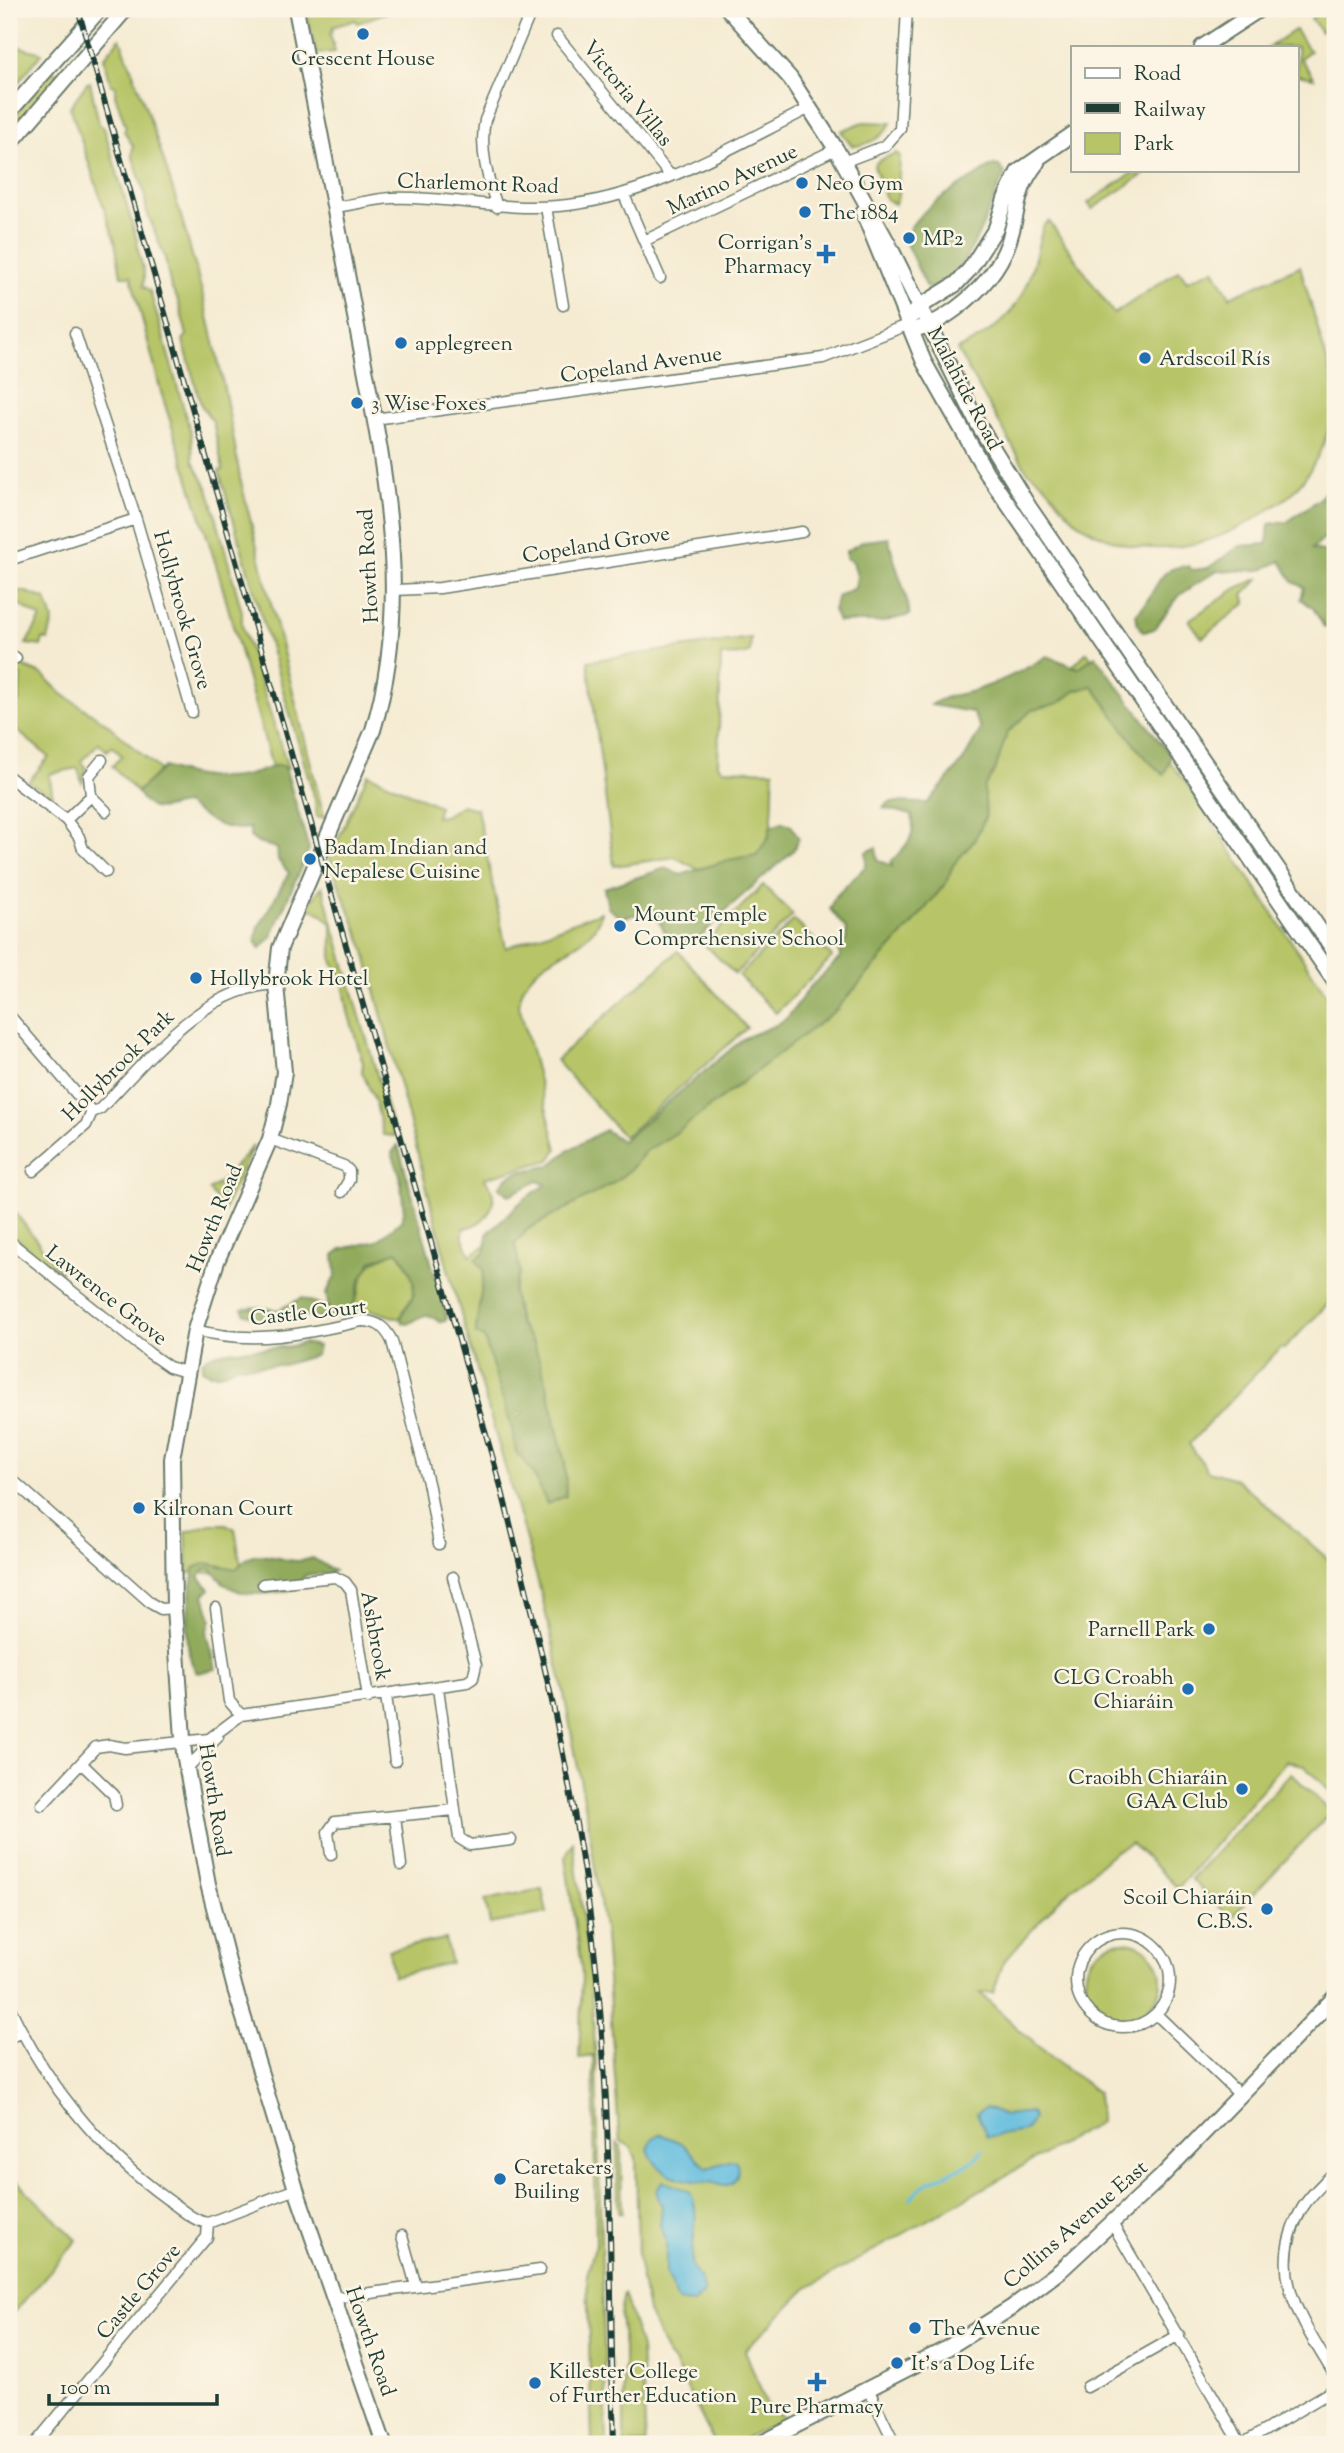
<svg xmlns="http://www.w3.org/2000/svg" width="1344" height="2453" font-family="'Sorts Mill Goudy',serif">
  <style>
    .green { fill: #b7c567; stroke: #6b814e; stroke-width: 2 }
    .forest { fill: #91aa5c; stroke: #587448; stroke-width: 2 }
    .water { fill: #60bcde; stroke: #407c89; stroke-width: 2 }
    .lines { fill: none; stroke-linecap: round; stroke-linejoin: round }
    .stream { stroke: #60bcde; stroke-width: 3.5 }
    .street-casing { stroke: #6a7a6b; stroke-width: 13 }
    .secondary-casing { stroke: #6a7a6b; stroke-width: 18 }
    .street { stroke: #fff; stroke-width: 10 }
    .secondary { stroke: #fff; stroke-width: 14 }
    .rail-casing { stroke: #1f3d34; stroke-width: 6 }
    .rail { stroke: #fcf5e5; stroke-width: 3.5; stroke-dasharray: 10; stroke-linecap: butt }
    .poi-dot { fill: #1f6fb2; stroke: #fcf5e5; stroke-width: 2.5 }
    .labels { text-anchor: middle; stroke-width: 5; stroke-linejoin: round; paint-order: stroke }
    .poi-label { font-size: 21px; fill: #1f3d34; stroke: #fcf5e5; text-anchor: start }
    .street-label { font-size: 21px; fill: #1f3d34; stroke: #fcf5e5 }
  </style>
  <rect width="100%" height="100%" fill="#fcf5e5"/>
  <filter id="ink" filterUnits="userSpaceOnUse"><feTurbulence type="fractalNoise" baseFrequency=".0143" numOctaves="2"/><feDisplacementMap in="SourceGraphic" scale="14" xChannelSelector="R" yChannelSelector="G"/><feConvolveMatrix kernelMatrix="1 2 1 2 8 2 1 2 1" color-interpolation-filters="sRGB"/></filter>
  <filter id="wash" filterUnits="userSpaceOnUse"><feTurbulence type="fractalNoise" baseFrequency=".00686" numOctaves="4" result="noise"/><feDisplacementMap in="SourceGraphic" scale="28" xChannelSelector="R" yChannelSelector="G"/><feGaussianBlur stdDeviation="1.57" result="paint"/><feColorMatrix in="noise" values="0 0 0 0 0 0 0 0 0 0 0 0 0 0 0 0 0 1.4 0 .05"/><feComposite in="paint" operator="in"/></filter>
  <g filter="url(#wash)">
    <rect width="100%" height="100%" fill="#f5ebd2"/>
    <!-- green -->
    <path class="green" d="M 306,9 L 395,9 L 358,23 L 356,20 L 332,27 L 333,31 L 330,33 L 335,52 L 316,54 Z
      M 1325,9 L 1335,9 L 1335,22 L 1321,32 L 1311,18 Z
      M 1295,30 L 1310,51 L 1300,58 L 1314,78 L 1297,75 L 1297,47 L 1269,47 Z
      M 120,38 C 175,179 217,329 240,478 L 324,817 L 317,817 L 315,800 L 219,471 L 223,470 L 213,422 L 201,405 L 183,340 L 187,335 L 177,298 L 171,288 L 165,258 L 146,209 L 145,194 L 132,155 L 133,146 L 124,131 L 126,127 L 115,95 L 116,86 L 111,85 L 104,58 Z
      M 9,44 L 42,53 L 9,94 Z
      M 50,71 L 62,74 L 9,135 L 9,121 Z
      M 90,82 L 99,124 L 104,128 L 137,240 C 137,257 147,268 143,286 L 150,291 L 191,434 L 193,461 L 209,491 L 242,612 L 242,625 L 288,768 L 272,767 L 218,571 L 161,392 L 131,276 L 121,276 L 115,241 L 70,107 L 87,83 Z
      M 863,122 L 891,123 C 884,137 867,146 852,146 L 841,131 Z
      M 896,153 L 900,156 L 898,197 L 895,204 L 886,199 L 874,166 L 878,161 Z
      M 1137,170 L 1146,173 L 1092,209 L 1088,203 Z
      M 1049,221 L 1114,314 L 1179,270 L 1187,281 L 1214,269 L 1230,297 L 1300,266 L 1335,389 C 1335,424 1318,465 1294,491 C 1289,498 1280,502 1273,507 C 1228,539 1166,561 1112,540 C 1098,535 1081,527 1071,516 C 1054,499 1049,484 1027,471 L 957,350 C 1022,318 1027,292 1043,226 Z
      M 1260,578 L 1243,595 L 1246,603 L 1202,638 L 1189,620 L 1237,588 Z
      M 23,591 L 46,599 L 53,620 L 48,640 L 43,639 L 41,646 L 26,644 L 41,618 L 17,603 L 9,616 L 9,592 Z
      M 751,638 L 750,652 L 744,655 L 721,656 L 718,765 L 722,769 L 774,771 C 771,797 778,837 756,855 L 697,869 L 675,857 L 614,866 L 588,661 Z
      M 1087,652 L 1188,786 L 1335,1007 L 1335,1291 L 1327,1299 L 1330,1302 L 1284,1349 L 1281,1347 L 1189,1444 L 1208,1471 L 1236,1479 L 1335,1565 L 1335,1796 L 1303,1765 L 1286,1761 L 1178,1888 L 1131,1843 L 1115,1851 L 1058,1901 L 1004,1961 L 993,1993 L 980,1993 L 1035,2044 L 1098,2093 L 1100,2122 L 806,2289 L 745,2350 L 767,2406 L 785,2418 L 733,2444 L 715,2444 L 674,2362 L 667,2354 L 648,2312 L 638,2259 L 636,2158 L 631,2147 L 621,2141 L 619,2134 L 605,1936 L 587,1815 L 562,1683 L 539,1585 L 448,1269 L 364,948 L 329,859 L 368,774 L 439,806 L 436,817 L 444,816 L 462,805 L 477,809 L 506,948 L 601,912 C 594,956 524,951 519,1005 L 557,1149 L 550,1160 L 484,1178 C 503,1199 490,1223 464,1228 L 462,1235 L 470,1255 L 552,1204 L 786,1030 L 870,944 L 1005,732 Z
      M 9,661 L 42,674 L 62,694 L 106,723 L 160,770 L 137,792 L 112,766 L 122,756 L 112,746 L 107,751 L 99,743 L 81,761 L 86,767 L 82,784 L 78,768 L 49,774 L 53,797 L 28,782 L 49,757 L 9,724 L 9,701 L 19,701 L 21,675 L 9,673 Z
      M 763,885 L 793,915 L 735,974 L 704,944 Z
      M 322,886 L 395,1136 L 383,1135 L 376,1103 L 362,1072 L 363,1063 L 348,1012 L 343,981 L 332,961 L 332,924 L 322,914 L 307,907 Z
      M 794,920 L 832,957 L 776,1013 L 739,976 Z
      M 678,951 L 747,1028 L 624,1137 L 556,1060 Z
      M 253,1146 L 224,1210 L 209,1190 L 223,1180 Z
      M 9,1204 L 62,1274 L 9,1233 Z
      M 397,1251 C 407,1261 419,1286 411,1299 C 407,1306 402,1310 400,1319 L 371,1310 L 348,1312 C 371,1284 348,1268 397,1251 Z
      M 210,1524 L 226,1524 L 235,1529 L 242,1572 L 188,1573 L 186,1532 Z
      M 1291,1773 L 1331,1812 L 1231,1918 L 1191,1879 Z
      M 573,1842 L 590,1972 L 596,2065 L 607,2444 L 592,2444 L 587,2274 L 596,2243 L 593,2056 L 579,2058 L 582,1973 L 565,1857 Z
      M 542,1889 L 547,1913 L 490,1924 L 485,1900 Z
      M 445,1939 L 451,1963 L 393,1976 L 389,1950 Z
      M1085 1980a38 38 0 1 1 76 0a38 38 0 1 1-76 0Z
      M 617,2143 L 621,2146 L 622,2213 L 618,2212 Z
      M 9,2174 L 77,2240 L 9,2318 Z
      M 624,2293 L 641,2348 L 646,2444 L 624,2444 L 624,2348 L 620,2316 Z"/>
    <!-- forest -->
    <path class="forest" d="M 993,165 L 999,166 L 1005,173 C 990,202 967,287 927,288 L 905,241 C 910,210 968,182 993,165 Z
      M 1335,481 L 1335,529 L 1312,549 L 1335,553 L 1335,629 L 1324,627 L 1313,608 L 1301,599 L 1304,587 L 1293,582 L 1281,561 L 1261,570 L 1216,571 L 1180,595 L 1154,629 L 1144,632 L 1138,625 L 1136,614 C 1161,591 1153,567 1188,566 L 1192,570 L 1208,568 L 1240,546 L 1267,544 L 1269,524 L 1287,522 L 1318,500 Z
      M 889,538 C 893,565 906,588 910,615 L 882,622 L 838,622 L 833,610 L 838,596 L 855,588 L 857,576 L 853,562 L 846,558 L 846,551 L 864,541 Z
      M 1047,656 L 1078,668 L 1095,656 L 1171,756 L 1164,775 C 1134,751 1116,715 1092,686 L 1075,691 L 1059,703 L 1032,710 L 1007,733 L 995,771 L 984,787 L 986,816 L 974,841 L 953,865 L 946,883 L 915,921 L 835,1011 L 676,1133 L 646,1151 L 630,1170 L 612,1184 L 528,1229 L 515,1244 L 520,1272 L 513,1292 L 519,1323 L 534,1344 L 546,1381 L 565,1463 L 566,1496 L 547,1504 L 532,1471 L 516,1452 L 512,1429 L 484,1338 L 476,1334 L 476,1328 L 484,1271 L 476,1259 L 486,1252 L 487,1234 L 524,1199 L 546,1185 L 538,1181 L 509,1195 L 499,1187 L 506,1178 L 518,1172 L 549,1166 L 569,1150 L 605,1130 L 622,1141 L 744,1038 L 776,1025 L 788,1017 L 809,988 L 841,957 L 838,945 L 846,940 L 846,929 L 830,909 L 834,898 L 866,866 L 866,852 L 876,848 L 878,860 L 892,866 L 891,862 C 906,845 916,840 912,815 L 883,808 L 890,802 L 928,803 L 963,761 L 981,729 L 972,712 L 931,705 C 945,695 961,695 977,690 C 1002,681 1025,670 1047,656 Z
      M 279,765 L 285,767 L 309,849 L 271,937 L 260,949 L 255,940 L 258,928 L 289,873 L 278,860 L 277,848 L 258,843 L 250,837 L 250,828 C 220,832 208,819 185,804 C 160,807 154,818 137,792 L 164,767 C 191,777 224,782 252,774 C 261,772 269,767 279,765 Z
      M 782,822 L 791,825 L 799,838 L 793,851 L 727,909 L 697,941 L 681,942 L 668,937 L 655,915 L 639,914 L 621,918 L 608,908 L 604,888 L 666,868 L 681,875 L 728,860 L 756,855 L 769,837 L 770,827 Z
      M 398,1145 L 447,1318 L 445,1321 L 439,1322 C 424,1309 423,1317 408,1324 L 402,1322 C 399,1310 409,1308 413,1297 C 417,1283 407,1261 397,1251 L 372,1261 L 360,1281 L 354,1305 L 344,1314 L 327,1319 L 309,1316 L 269,1321 L 245,1314 L 242,1309 L 255,1307 L 278,1310 L 302,1298 L 329,1308 L 326,1294 L 336,1275 L 334,1255 L 342,1249 L 377,1241 L 401,1221 L 404,1212 L 400,1175 L 392,1153 Z
      M 303,1343 L 318,1346 L 316,1355 L 283,1365 L 236,1366 L 220,1374 L 210,1374 L 202,1369 L 202,1362 C 215,1343 279,1353 303,1343 Z
      M 256,1555 C 277,1555 292,1566 313,1558 L 334,1571 C 325,1577 316,1572 307,1575 C 300,1578 298,1588 290,1590 C 260,1597 229,1598 212,1569 L 206,1568 L 199,1577 L 210,1589 L 204,1595 L 211,1619 L 207,1633 L 216,1669 L 198,1673 C 180,1655 190,1591 194,1568 L 207,1563 L 236,1569 L 246,1559 Z"/>
    <!-- water -->
    <path class="water" d="M 985,2108 L 1004,2115 L 1031,2112 L 1034,2118 L 1025,2131 L 987,2137 L 977,2113 Z
      M 660,2134 L 682,2143 L 707,2168 L 732,2160 L 737,2163 C 738,2170 739,2178 732,2183 C 727,2187 722,2184 716,2183 C 689,2181 658,2180 648,2149 L 652,2139 Z
      M 663,2181 L 689,2191 C 702,2208 691,2241 692,2262 C 693,2273 703,2280 704,2293 L 693,2304 L 678,2301 L 666,2274 L 666,2240 L 660,2226 L 662,2207 L 656,2191 Z"/>
    <g class="lines">
      <!-- stream -->
      <path class="stream" d="M 911,2199 C 931,2169 965,2177 982,2150"/>
    </g>
  </g>
  <g filter="url(#ink)">
    <g class="lines">
      <defs>
        <path id="street" d="M 557,36 L 669,174
          M 843,162 L 885,146 L 900,129 L 907,9
          M 624,195 L 660,278
          M 334,207 C 353,205 373,199 392,198 C 447,196 502,211 558,206 C 648,199 731,147 810,108
          M 497,207 C 488,179 479,149 485,120 L 532,9
          M 546,207 L 563,305
          M 644,241 L 836,149
          M 75,333 L 136,519 L 192,712
          M 374,419 L 823,358 L 907,325
          M 9,560 L 136,519
          M 395,590 L 440,588 L 802,532
          M 9,654 L 16,658
          M 9,777 L 66,820 L 79,837 L 83,849 L 106,872
          M 91,796 L 106,811
          M 66,820 L 91,796 L 89,776 L 102,760
          M 9,1015 L 92,1112
          M 270,1139 L 344,1166 L 349,1171 L 349,1180 L 342,1192
          M 33,1171 L 86,1125 L 92,1112 L 100,1109 C 149,1059 201,988 276,984
          M 9,1241 L 149,1353 L 169,1367 L 186,1372
          M 195,1330 C 253,1345 305,1334 362,1321 C 377,1321 385,1327 392,1341 L 429,1487 L 439,1544
          M 9,1477 L 152,1604 L 161,1609 L 174,1608
          M 263,1584 L 335,1577 L 345,1582 L 351,1590 L 368,1698
          M 216,1608 L 229,1701 L 241,1715
          M 438,1688 L 459,1838 L 470,1845 L 511,1840
          M 386,1696 L 395,1761
          M 81,1763 L 114,1795 L 116,1805
          M 187,1768 L 218,1737
          M 42,1805 L 96,1747 L 109,1745 L 125,1748 L 209,1739 L 241,1715 L 467,1682 L 473,1678 L 476,1665 L 453,1577
          M 395,1816 L 401,1865
          M 331,1855 L 328,1832 L 335,1822 L 454,1810
          M1076 1980a47 47 0 1 1 94 0a47 47 0 1 1-94 0Z
          M 9,2006 C 45,2082 99,2150 167,2199 C 180,2208 193,2221 208,2223 L 296,2189
          M 1156,2014 L 1240,2095
          M 9,2038 L 21,2032
          M 1335,2171 C 1325,2182 1311,2194 1303,2207 C 1264,2272 1302,2320 1335,2376
          M 1113,2225 L 1241,2444
          M 402,2236 L 416,2286
          M 334,2298 L 540,2270
          M 1087,2387 L 1179,2335
          M 869,2391 L 895,2444
          M 35,2444 L 207,2237 L 208,2223
          M 1242,2444 L 1335,2389"/>
        <path id="secondary" d="M 296,9 C 316,110 335,210 354,311 C 380,451 416,590 373,730 L 280,948 L 276,984 L 284,1072 L 279,1104 L 270,1139 L 217,1261 L 195,1330 L 172,1459 L 174,1608 L 184,1753 L 208,1884 L 235,1989 L 296,2189 L 384,2444
          M 728,9 L 790,78 L 836,149 L 889,245 L 978,424 L 1029,507 L 1335,952
          M 1202,47 L 1260,9
          M 9,112 L 100,9
          M 9,145 L 126,9
          M 863,212 L 924,362 L 986,472 L 1335,982
          M 913,315 L 919,307 L 956,284 L 970,269 L 996,228 L 1005,199 L 1018,172 L 1073,134
          M 919,328 C 932,326 946,316 957,308 C 982,289 1003,265 1011,234 C 1019,206 1017,188 1037,163
          M 760,2444 L 944,2350 L 1011,2308 L 1061,2270 L 1160,2178 L 1335,1997"/>
      </defs>
      <!-- street casing -->
      <use href="#street" class="street-casing"/>
      <!-- secondary casing -->
      <use href="#secondary" class="secondary-casing"/>
      <!-- street -->
      <use href="#street" class="street"/>
      <!-- secondary -->
      <use href="#secondary" class="secondary"/>
      <defs>
        <path id="rail" d="M 78,9 L 501,1487 C 540,1643 578,1798 595,1958 C 613,2119 609,2283 614,2444"/>
      </defs>
      <!-- rail casing -->
      <use href="#rail" class="rail-casing"/>
      <!-- rail -->
      <use href="#rail" class="rail"/>
    </g>
  </g>
  <!-- markers -->
  <g class="poi-dot">
    <circle cx="363" cy="34" r="7"/>
    <circle cx="802" cy="183" r="7"/>
    <circle cx="805" cy="212" r="7"/>
    <circle cx="909" cy="238" r="7"/>
    <path d="M822.5 243.5h7v7h7v7h-7v7h-7v-7h-7v-7h7z"/>
    <circle cx="401" cy="343" r="7"/>
    <circle cx="1145" cy="358" r="7"/>
    <circle cx="357" cy="403" r="7"/>
    <circle cx="310" cy="859" r="7"/>
    <circle cx="620" cy="926" r="7"/>
    <circle cx="196" cy="978" r="7"/>
    <circle cx="139" cy="1508" r="7"/>
    <circle cx="1209" cy="1629" r="7"/>
    <circle cx="1188" cy="1689" r="7"/>
    <circle cx="1242" cy="1789" r="7"/>
    <circle cx="1267" cy="1909" r="7"/>
    <circle cx="500" cy="2179" r="7"/>
    <circle cx="915" cy="2328" r="7"/>
    <circle cx="897" cy="2363" r="7"/>
    <path d="M813.5 2371.5h7v7h7v7h-7v7h-7v-7h-7v-7h7z"/>
    <circle cx="535" cy="2383" r="7"/>
  </g>
  <g class="labels">
    <!-- poi labels -->
    <g class="poi-label">
      <text x="363" y="65" text-anchor="middle">Crescent House</text>
      <text x="816" y="190">Neo Gym</text>
      <text x="819" y="219">The 1884</text>
      <text x="923" y="245">MP2</text>
      <text x="812" y="249" text-anchor="end">Corrigan's<tspan x="812" dy="24">Pharmacy</tspan></text>
      <text x="415" y="350">applegreen</text>
      <text x="1159" y="365">Ardscoil Rís</text>
      <text x="371" y="410">3 Wise Foxes</text>
      <text x="324" y="854">Badam Indian and<tspan x="324" dy="24">Nepalese Cuisine</tspan></text>
      <text x="634" y="921">Mount Temple<tspan x="634" dy="24">Comprehensive School</tspan></text>
      <text x="210" y="985">Hollybrook Hotel</text>
      <text x="153" y="1515">Kilronan Court</text>
      <text x="1195" y="1636" text-anchor="end">Parnell Park</text>
      <text x="1174" y="1684" text-anchor="end">CLG Croabh<tspan x="1174" dy="24">Chiaráin</tspan></text>
      <text x="1228" y="1784" text-anchor="end">Craoibh Chiaráin<tspan x="1228" dy="24">GAA Club</tspan></text>
      <text x="1253" y="1904" text-anchor="end">Scoil Chiaráin<tspan x="1253" dy="24">C.B.S.</tspan></text>
      <text x="514" y="2174">Caretakers<tspan x="514" dy="24">Builing</tspan></text>
      <text x="929" y="2335">The Avenue</text>
      <text x="911" y="2370">It’s a Dog Life</text>
      <text x="549" y="2378">Killester College<tspan x="549" dy="24">of Further Education</tspan></text>
      <text x="817" y="2413" text-anchor="middle">Pure Pharmacy</text>
    </g>
    <!-- street labels -->
    <g class="street-label">
      <text transform="translate(628 93) rotate(51)" y="7">Victoria Villas</text>
      <text transform="translate(732 179) rotate(-25)" y="7">Marino Avenue</text>
      <text transform="translate(478 183) rotate(2)" y="7">Charlemont Road</text>
      <text transform="translate(641 364) rotate(-8)" y="7">Copeland Avenue</text>
      <text transform="translate(965 388) rotate(62)" y="7">Malahide Road</text>
      <text transform="translate(596 544) rotate(-9)" y="7">Copeland Grove</text>
      <text transform="translate(368 566) rotate(-93)" y="7">Howth Road</text>
      <text transform="translate(183 610) rotate(74)" y="7">Hollybrook Grove</text>
      <text transform="translate(118 1065) rotate(-45)" y="7">Hollybrook Park</text>
      <text transform="translate(214 1218) rotate(-68)" y="7">Howth Road</text>
      <text transform="translate(107 1295) rotate(38)" y="7">Lawrence Grove</text>
      <text transform="translate(308 1312) rotate(-6)" y="7">Castle Court</text>
      <text transform="translate(376 1636) rotate(80)" y="7">Ashbrook</text>
      <text transform="translate(215 1800) rotate(81)" y="7">Howth Road</text>
      <text transform="translate(1075 2224) rotate(-41)" y="7">Collins Avenue East</text>
      <text transform="translate(138 2291) rotate(-50)" y="7">Castle Grove</text>
      <text transform="translate(371 2341) rotate(71)" y="7">Howth Road</text>
    </g>
  </g>
  <!-- margin -->
  <rect width="1344" height="2453" fill="none" stroke="#fcf5e5" stroke-width="35"/>
  <!-- legend -->
  <rect x="1071" y="46" width="228" height="126" fill="#fcf5e5" stroke="#a4ab9e" stroke-width="2"/>
  <rect x="1085" y="68" width="35" height="10" fill="#ffffff" stroke="#a4ab9e" stroke-width="2"/>
  <text x="1134" y="80" font-size="21" fill="#1f3d34">Road</text>
  <rect x="1085" y="103" width="35" height="10" fill="#1f3d34" stroke="#a4ab9e" stroke-width="2"/>
  <text x="1134" y="116" font-size="21" fill="#1f3d34">Railway</text>
  <rect x="1085" y="133" width="35" height="21" fill="#b7c567" stroke="#a4ab9e" stroke-width="2"/>
  <text x="1134" y="150" font-size="21" fill="#1f3d34">Park</text>
  <!-- scale -->
  <path d="M49 2394v10h168v-10" fill="none" stroke="#1f3d34" stroke-width="3.5"/>
  <text x="60" y="2394" font-size="21" fill="#1f3d34" stroke="#fcf5e5" stroke-width="5" paint-order="stroke">100 m</text>
</svg>
